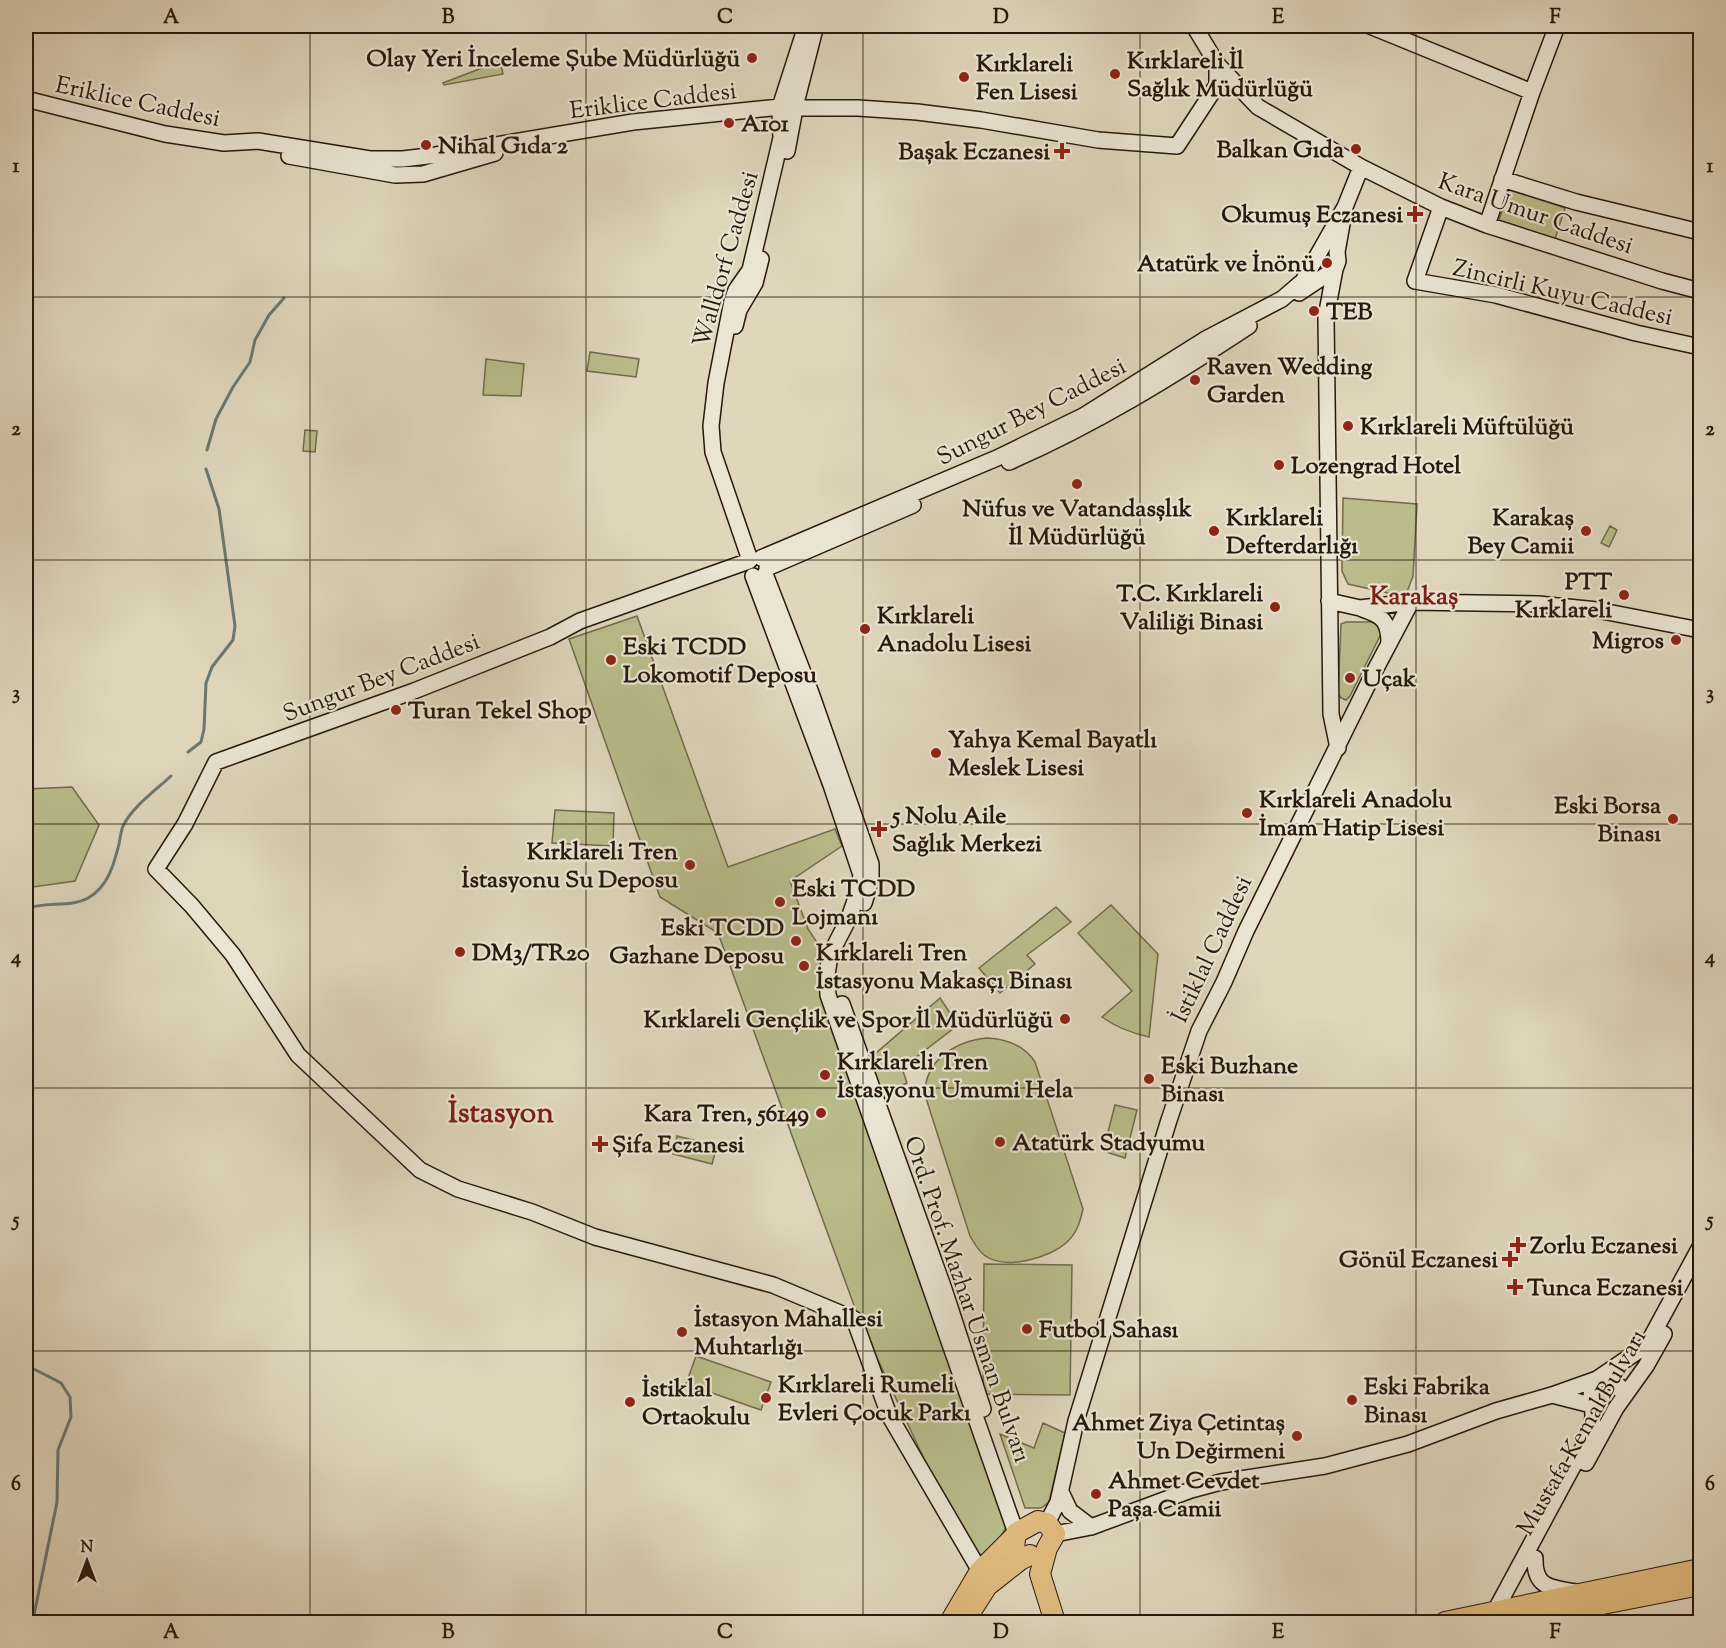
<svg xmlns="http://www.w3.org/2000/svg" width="1726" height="1648" font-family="'Sorts Mill Goudy',serif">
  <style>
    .green { fill: #babc8b; stroke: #716a4c; stroke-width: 1.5 }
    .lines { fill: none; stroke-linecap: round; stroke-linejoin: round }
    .stream { stroke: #697872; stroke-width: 3 }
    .secondary-casing { stroke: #28180d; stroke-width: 18 }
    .highway-casing { stroke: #28180d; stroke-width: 22 }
    .secondary { stroke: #eae4d3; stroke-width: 15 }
    .highway { stroke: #e0bb7e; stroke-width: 20 }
    .grid { fill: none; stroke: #28180d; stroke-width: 1.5; stroke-opacity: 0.55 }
    .poi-dot { fill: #8f2418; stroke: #eae4d3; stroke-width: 2 }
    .labels { text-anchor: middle; stroke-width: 4.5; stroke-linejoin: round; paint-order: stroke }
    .poi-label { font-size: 24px; font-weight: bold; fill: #28180d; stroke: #eae4d3; text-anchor: start }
    .street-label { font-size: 24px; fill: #28180d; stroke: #eae4d3 }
    .neighbourhood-label { font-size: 26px; font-weight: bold; fill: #7a1f14; stroke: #eae4d3 }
    .district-label { font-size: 30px; font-weight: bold; fill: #7a1f14; stroke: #eae4d3 }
    .neatline { fill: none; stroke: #28180d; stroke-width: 2 }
    .grid-label { font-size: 20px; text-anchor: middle; font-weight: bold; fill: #28180d }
  </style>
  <rect width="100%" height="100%" fill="#dfd6bc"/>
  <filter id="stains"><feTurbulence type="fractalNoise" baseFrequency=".00333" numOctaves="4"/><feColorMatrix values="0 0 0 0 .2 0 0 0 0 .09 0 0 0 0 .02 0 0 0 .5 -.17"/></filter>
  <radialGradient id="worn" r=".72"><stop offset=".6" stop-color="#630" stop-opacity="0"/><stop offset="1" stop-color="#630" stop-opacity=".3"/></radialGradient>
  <!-- green -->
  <path class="green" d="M 500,61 L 503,74 L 444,85 L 443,83 Z
    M 1509,189 L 1565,208 L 1555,239 L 1499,220 Z
    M 590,352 L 639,359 L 636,377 L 587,371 Z
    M 486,359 L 524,364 L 521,396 L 483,395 Z
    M 305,430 L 317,431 L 315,452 L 303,451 Z
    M 1343,498 L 1417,504 L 1413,576 L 1407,592 L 1397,595 L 1348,584 L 1342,571 Z
    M 1610,526 L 1617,530 L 1609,547 L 1601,543 Z
    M 637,616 L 728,867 L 835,829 L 842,846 L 790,881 L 808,929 L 822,950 L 820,970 L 824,999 L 999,1504 L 1006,1527 L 999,1540 L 982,1555 L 978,1554 L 932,1476 L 859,1319 L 718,933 L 660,897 L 569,639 Z
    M 1346,622 L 1378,622 L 1382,632 L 1350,696 L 1346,700 L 1341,698 L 1338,693 L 1341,624 Z
    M 72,787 L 99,825 L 75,881 L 26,888 L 26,789 Z
    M 555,810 L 614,813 L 613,846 L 552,843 Z
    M 1111,905 L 1158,954 L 1149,1037 C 1131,1033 1117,1028 1102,1017 L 1132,991 L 1078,933 Z
    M 1056,907 L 1071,922 L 1027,955 L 1035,964 L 1000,993 L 979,968 Z
    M 940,998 L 958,1025 L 902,1068 L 907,1083 L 876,1097 L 863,1061 L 870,1058 Z
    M 987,1038 C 1007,1039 1024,1045 1035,1062 L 1083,1209 C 1080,1222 1077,1233 1067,1242 C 1050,1258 1005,1271 984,1255 C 978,1250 974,1243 970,1236 L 925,1095 C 924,1061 955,1041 987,1038 Z
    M 1115,1105 L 1137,1110 L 1125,1158 L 1103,1151 Z
    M 677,1136 L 717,1146 L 712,1164 L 673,1154 Z
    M 984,1264 L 1072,1265 L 1070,1395 L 983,1394 Z
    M 696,1356 L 771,1382 L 761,1410 L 686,1384 Z
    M 1043,1423 L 1065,1433 L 1049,1502 L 1041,1508 L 1025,1508 L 1000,1434 L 1034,1448 Z"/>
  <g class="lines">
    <!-- stream -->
    <path class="stream" d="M 207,450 L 216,419 L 233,387 L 250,362 L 255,340 L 269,315 L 284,298
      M 188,752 L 201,742 L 204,729 L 206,683 L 212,667 L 233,640 L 235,626 L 219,509 L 206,469
      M 26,909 C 45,901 70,908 88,898 C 108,887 114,864 119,844 C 120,838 121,831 123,826 C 133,806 155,791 171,776
      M 26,1206 C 34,1229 32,1248 26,1271
      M 26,1362 L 32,1368 L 61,1383 L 70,1397 L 71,1417 L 58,1450 L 57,1502 L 34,1615 L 31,1622"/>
    <defs>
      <path id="secondary" d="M 1194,26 L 1217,64 L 1258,107 L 1361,167 L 1441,207 L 1487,225 L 1662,281 L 1700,291
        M 1370,26 L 1532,92
        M 26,99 L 165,134 L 224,143 L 258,141 L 370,159 L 403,159 L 436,155 L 633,122 L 780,107
        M 796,108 L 858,108 L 917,112 L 981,120 L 1098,140 L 1177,146 L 1217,85 L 1217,64
        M 787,151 L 796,103 L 815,29
        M 289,156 L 395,175 L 423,174 L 495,153
        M 1502,179 L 1576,202 L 1700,232
        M 1441,207 L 1415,281 L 1496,295 L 1636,333 L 1700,347
        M 1487,225 L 1532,92 L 1557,26
        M 1299,293 L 1335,269
        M 735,326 L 739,310 L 755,283 L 761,259
        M 1009,462 C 1094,425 1172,377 1249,326
        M 761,558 L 997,458 L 1083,416 L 1204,340 L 1282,299 L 1303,281 L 1345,207
        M 750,560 L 713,452 L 711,426 L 716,383 L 732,301 L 736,290 L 750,270 L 781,138 L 780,107 L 806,26
        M 749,561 L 580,621 L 550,637 L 414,691 L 216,762 L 185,824 L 156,869 L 192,906 L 233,955 L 298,1055 L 420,1170 L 458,1189 L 532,1212 L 595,1237 L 773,1285 L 854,1319 L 889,1415 L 980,1571
        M 767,568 L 913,505
        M 765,574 L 811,693 L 871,864 L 871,881 L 864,903
        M 753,576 L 831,785 L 861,875 L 858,892 L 849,918 L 830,955 L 827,975 L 828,995 L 1016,1533
        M 1329,601 L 1360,608 L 1411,602 L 1538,604 L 1597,610 L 1700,630
        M 1362,609 C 1383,616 1389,621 1389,644
        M 1338,748 L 1331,714 L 1326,317 L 1335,269 L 1338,261 L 1337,252 L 1345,207 L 1361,167
        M 842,1004 L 944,1289 L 983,1409
        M 1552,1395 L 1599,1407
        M 1586,1463 L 1616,1408 L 1646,1366 L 1664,1334
        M 1061,1492 L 1070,1511 L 1091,1527
        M 1047,1523 L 1058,1502 L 1076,1421 L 1169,1120 L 1199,1031 L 1224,982 L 1246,931 L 1373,674 L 1411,602
        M 1055,1534 L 1091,1527 L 1191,1490 L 1221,1482 L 1325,1466 L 1408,1444 L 1496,1411 L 1552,1395 L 1597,1379 L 1605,1379 L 1612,1382 L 1619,1386 L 1624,1396
        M 1535,1558 C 1534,1588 1551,1588 1576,1592
        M 1497,1622 L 1495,1611 L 1585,1444 C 1588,1436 1593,1425 1593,1416 C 1593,1402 1587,1392 1597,1379 L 1647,1345 L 1700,1247"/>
      <path id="highway" d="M 1020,1560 C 1013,1551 1014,1544 1016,1533 L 1038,1521 L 1047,1523 L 1055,1534 L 1047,1548 L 1040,1574 L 1055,1622
        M 950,1622 L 980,1571 L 1015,1536
        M 964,1622 L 987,1586 L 1020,1560 L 1030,1555
        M 1445,1622 L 1700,1569
        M 1510,1622 L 1700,1585"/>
    </defs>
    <!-- secondary casing -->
    <use href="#secondary" class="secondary-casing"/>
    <!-- highway casing -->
    <use href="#highway" class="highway-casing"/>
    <!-- secondary -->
    <use href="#secondary" class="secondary"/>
    <!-- highway -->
    <use href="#highway" class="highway"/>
  </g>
  <!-- grid -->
  <path class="grid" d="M 310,26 L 310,1622M 586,26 L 586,1622M 863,26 L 863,1622M 1140,26 L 1140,1622M 1416,26 L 1416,1622M 26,297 L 1700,297M 26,560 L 1700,560M 26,824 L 1700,824M 26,1088 L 1700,1088M 26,1351 L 1700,1351"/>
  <!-- markers -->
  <g class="poi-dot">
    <circle cx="752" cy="58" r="6"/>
    <circle cx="1115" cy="74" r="6"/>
    <circle cx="964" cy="77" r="6"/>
    <circle cx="729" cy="123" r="6"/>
    <circle cx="426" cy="145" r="6"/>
    <circle cx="1356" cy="149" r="6"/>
    <path d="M1059 142h6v6h6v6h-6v6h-6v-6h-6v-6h6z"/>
    <path d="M1412 205h6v6h6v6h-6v6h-6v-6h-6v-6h6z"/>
    <circle cx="1327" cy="263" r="6"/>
    <circle cx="1314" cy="311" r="6"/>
    <circle cx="1195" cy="380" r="6"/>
    <circle cx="1348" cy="426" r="6"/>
    <circle cx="1279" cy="465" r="6"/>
    <circle cx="1077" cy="484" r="6"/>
    <circle cx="1214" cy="531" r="6"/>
    <circle cx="1586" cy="531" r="6"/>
    <circle cx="1624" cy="595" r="6"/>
    <circle cx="1275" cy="607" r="6"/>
    <circle cx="865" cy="629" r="6"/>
    <circle cx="1676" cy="640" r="6"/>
    <circle cx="611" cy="660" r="6"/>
    <circle cx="1350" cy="678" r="6"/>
    <circle cx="396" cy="710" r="6"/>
    <circle cx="936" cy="753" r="6"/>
    <circle cx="1247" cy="813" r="6"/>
    <circle cx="1673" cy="819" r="6"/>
    <path d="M876 820h6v6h6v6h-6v6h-6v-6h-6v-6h6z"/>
    <circle cx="690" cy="865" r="6"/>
    <circle cx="780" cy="902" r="6"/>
    <circle cx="796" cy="941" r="6"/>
    <circle cx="460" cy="952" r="6"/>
    <circle cx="804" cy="966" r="6"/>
    <circle cx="1065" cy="1019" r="6"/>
    <circle cx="825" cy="1075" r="6"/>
    <circle cx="1149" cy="1079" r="6"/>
    <circle cx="821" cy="1113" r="6"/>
    <circle cx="1000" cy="1142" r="6"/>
    <path d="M597 1135h6v6h6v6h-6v6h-6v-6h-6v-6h6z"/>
    <path d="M1515 1236h6v6h6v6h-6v6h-6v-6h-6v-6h6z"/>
    <path d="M1507 1250h6v6h6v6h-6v6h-6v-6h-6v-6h6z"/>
    <path d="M1512 1278h6v6h6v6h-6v6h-6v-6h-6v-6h6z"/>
    <circle cx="1027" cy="1329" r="6"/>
    <circle cx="682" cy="1332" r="6"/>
    <circle cx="766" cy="1398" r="6"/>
    <circle cx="1352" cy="1400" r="6"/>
    <circle cx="630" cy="1402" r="6"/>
    <circle cx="1297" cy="1436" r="6"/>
    <circle cx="1096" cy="1494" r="6"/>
  </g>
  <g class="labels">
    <!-- poi labels -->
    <g class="poi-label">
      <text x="740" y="66" text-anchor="end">Olay Yeri İnceleme Şube Müdürlüğü</text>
      <text x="1127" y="68">Kırklareli İl<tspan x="1127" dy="28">Sağlık Müdürlüğü</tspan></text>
      <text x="976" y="71">Kırklareli<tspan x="976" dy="28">Fen Lisesi</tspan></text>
      <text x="741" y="131">A101</text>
      <text x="438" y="153">Nihal Gıda 2</text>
      <text x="1344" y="157" text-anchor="end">Balkan Gıda</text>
      <text x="1050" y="159" text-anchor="end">Başak Eczanesi</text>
      <text x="1403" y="222" text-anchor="end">Okumuş Eczanesi</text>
      <text x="1315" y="271" text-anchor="end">Atatürk ve İnönü</text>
      <text x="1326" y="319">TEB</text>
      <text x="1207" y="374">Raven Wedding<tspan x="1207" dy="28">Garden</tspan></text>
      <text x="1360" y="434">Kırklareli Müftülüğü</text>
      <text x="1291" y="473">Lozengrad Hotel</text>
      <text x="1077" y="516" text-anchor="middle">Nüfus ve Vatandasşlık<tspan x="1077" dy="28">İl Müdürlüğü</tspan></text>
      <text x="1226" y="525">Kırklareli<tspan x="1226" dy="28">Defterdarlığı</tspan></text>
      <text x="1574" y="525" text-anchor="end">Karakaş<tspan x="1574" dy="28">Bey Camii</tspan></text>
      <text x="1612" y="589" text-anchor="end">PTT<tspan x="1612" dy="28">Kırklareli</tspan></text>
      <text x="1263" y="601" text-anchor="end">T.C. Kırklareli<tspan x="1263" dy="28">Valiliği Binasi</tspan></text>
      <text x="877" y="623">Kırklareli<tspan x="877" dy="28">Anadolu Lisesi</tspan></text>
      <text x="1664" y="648" text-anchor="end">Migros</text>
      <text x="623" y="654">Eski TCDD<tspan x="623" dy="28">Lokomotif Deposu</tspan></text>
      <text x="1362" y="686">Uçak</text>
      <text x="408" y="718">Turan Tekel Shop</text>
      <text x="948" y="747">Yahya Kemal Bayatlı<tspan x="948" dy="28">Meslek Lisesi</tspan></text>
      <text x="1259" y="807">Kırklareli Anadolu<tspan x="1259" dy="28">İmam Hatip Lisesi</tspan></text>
      <text x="1661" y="813" text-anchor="end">Eski Borsa<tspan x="1661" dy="28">Binası</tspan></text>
      <text x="892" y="823">5 Nolu Aile<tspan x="892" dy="28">Sağlık Merkezi</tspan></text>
      <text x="678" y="859" text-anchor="end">Kırklareli Tren<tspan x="678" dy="28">İstasyonu Su Deposu</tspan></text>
      <text x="792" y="896">Eski TCDD<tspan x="792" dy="28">Lojmanı</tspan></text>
      <text x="784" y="935" text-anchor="end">Eski TCDD<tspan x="784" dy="28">Gazhane Deposu</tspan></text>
      <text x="472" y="960">DM3/TR20</text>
      <text x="816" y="960">Kırklareli Tren<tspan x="816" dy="28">İstasyonu Makasçı Binası</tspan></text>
      <text x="1053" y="1027" text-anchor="end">Kırklareli Gençlik ve Spor İl Müdürlüğü</text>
      <text x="837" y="1069">Kırklareli Tren<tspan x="837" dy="28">İstasyonu Umumi Hela</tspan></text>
      <text x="1161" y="1073">Eski Buzhane<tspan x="1161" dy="28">Binası</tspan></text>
      <text x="809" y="1121" text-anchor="end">Kara Tren, 56149</text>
      <text x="1012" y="1150">Atatürk Stadyumu</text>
      <text x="612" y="1152">Şifa Eczanesi</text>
      <text x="1530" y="1253">Zorlu Eczanesi</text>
      <text x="1498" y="1267" text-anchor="end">Gönül Eczanesi</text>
      <text x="1527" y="1295">Tunca Eczanesi</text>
      <text x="694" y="1326">İstasyon Mahallesi<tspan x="694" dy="28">Muhtarlığı</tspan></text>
      <text x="1039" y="1337">Futbol Sahası</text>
      <text x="778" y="1392">Kırklareli Rumeli<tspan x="778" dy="28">Evleri Çocuk Parkı</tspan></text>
      <text x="1364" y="1394">Eski Fabrika<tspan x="1364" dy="28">Binası</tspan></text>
      <text x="642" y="1396">İstiklal<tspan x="642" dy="28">Ortaokulu</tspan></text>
      <text x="1285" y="1430" text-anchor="end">Ahmet Ziya Çetintaş<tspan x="1285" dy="28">Un Değirmeni</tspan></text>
      <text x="1108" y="1488">Ahmet Cevdet<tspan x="1108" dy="28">Paşa Camii</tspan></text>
    </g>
    <!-- street labels -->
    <g class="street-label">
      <text transform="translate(653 100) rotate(-7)" y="8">Eriklice Caddesi</text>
      <text transform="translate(138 101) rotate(12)" y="8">Eriklice Caddesi</text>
      <text transform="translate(1536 213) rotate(19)" y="8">Kara Umur Caddesi</text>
      <text transform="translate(725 259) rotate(-74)" y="8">Walldorf Caddesi</text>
      <text transform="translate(1563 292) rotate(13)" y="8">Zincirli Kuyu Caddesi</text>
      <text transform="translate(1031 411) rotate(-27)" y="8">Sungur Bey Caddesi</text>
      <text transform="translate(381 677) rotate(-21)" y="8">Sungur Bey Caddesi</text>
      <text transform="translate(1211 949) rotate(-65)" y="8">İstiklal Caddesi</text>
      <text transform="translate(968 1299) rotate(71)" y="8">Ord. Prof. Mazhar Usman Bulvarı</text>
      <text transform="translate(1581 1432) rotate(-60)" y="8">Mustafa Kemal Bulvarı</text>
    </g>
    <!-- neighbourhood labels -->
    <g class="neighbourhood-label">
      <text x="1414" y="604">Karakaş</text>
    </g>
    <!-- district labels -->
    <g class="district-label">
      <text x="501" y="1122">İstasyon</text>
    </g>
  </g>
  <!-- margin -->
  <rect width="1726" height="1648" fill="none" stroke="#dfd6bc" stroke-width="66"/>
  <!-- north arrow -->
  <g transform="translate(87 1561)" stroke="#eae4d3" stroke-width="4.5" paint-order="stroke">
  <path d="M0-4.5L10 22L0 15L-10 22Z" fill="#28180d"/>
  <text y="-9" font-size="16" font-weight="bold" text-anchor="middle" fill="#28180d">N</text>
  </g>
  <rect x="33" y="33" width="1660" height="1582" class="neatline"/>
  <g class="grid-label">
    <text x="171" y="23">A</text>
    <text x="448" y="23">B</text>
    <text x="725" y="23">C</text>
    <text x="1001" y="23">D</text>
    <text x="1278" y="23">E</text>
    <text x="1555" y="23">F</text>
    <text x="16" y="172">1</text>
    <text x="1710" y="172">1</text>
    <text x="16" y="435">2</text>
    <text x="1710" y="435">2</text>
    <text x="16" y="699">3</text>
    <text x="1710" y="699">3</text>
    <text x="16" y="963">4</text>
    <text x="1710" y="963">4</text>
    <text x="16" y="1226">5</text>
    <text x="1710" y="1226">5</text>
    <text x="16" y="1490">6</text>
    <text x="1710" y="1490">6</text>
    <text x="171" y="1638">A</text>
    <text x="448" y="1638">B</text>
    <text x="725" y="1638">C</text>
    <text x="1001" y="1638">D</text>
    <text x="1278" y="1638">E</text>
    <text x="1555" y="1638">F</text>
  </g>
  <rect width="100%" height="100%" filter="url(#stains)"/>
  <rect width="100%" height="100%" fill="url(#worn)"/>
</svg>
